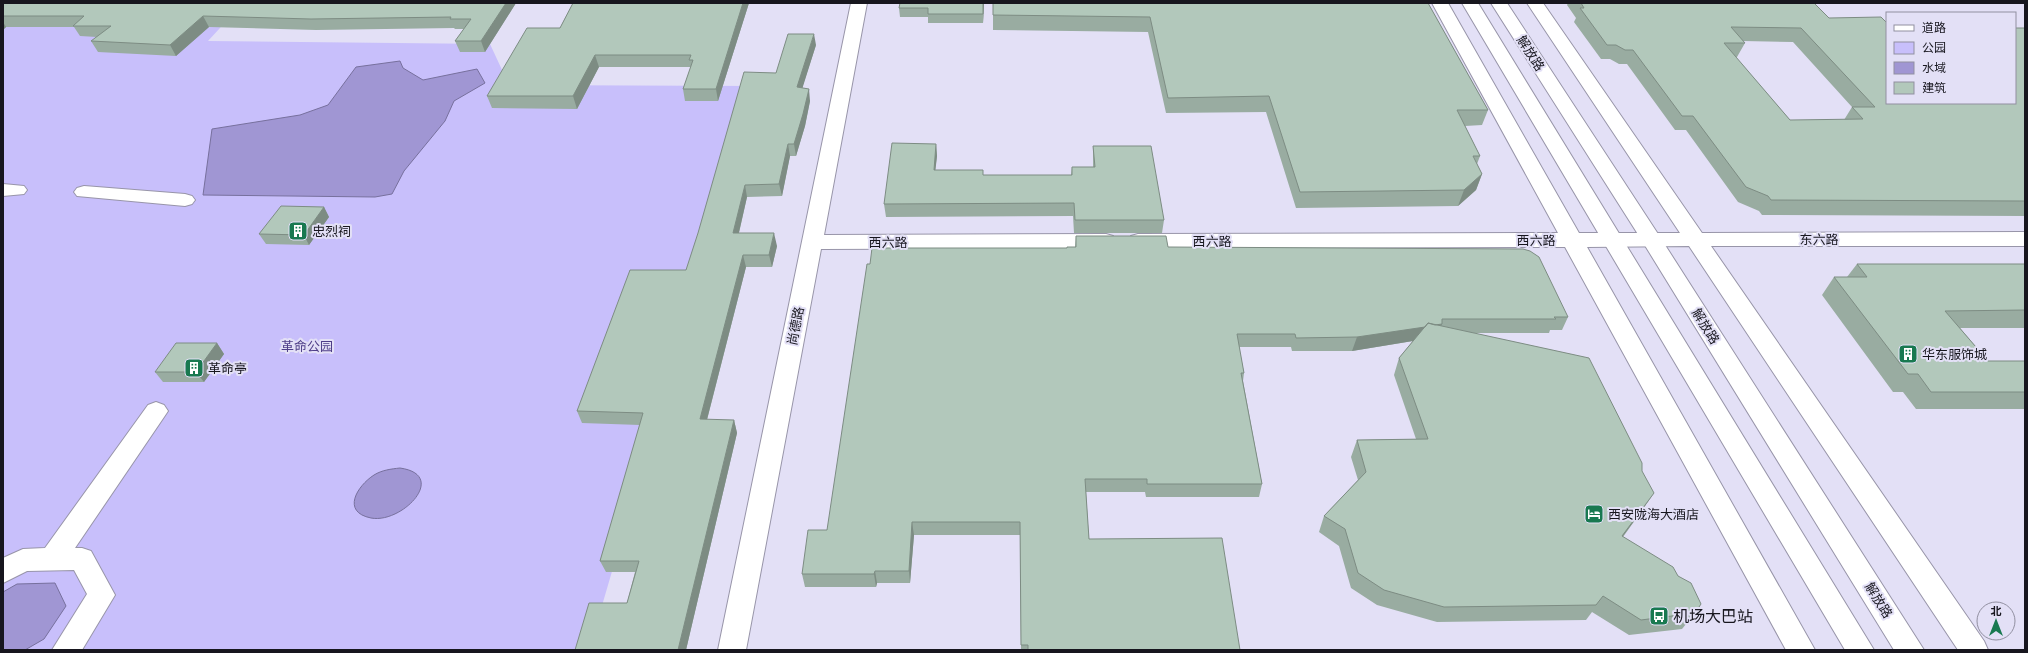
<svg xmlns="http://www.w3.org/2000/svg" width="2028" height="653" font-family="Inter,'Noto Sans SC',sans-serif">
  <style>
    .green { fill: #c8bffb }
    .water { fill: #a096d3; stroke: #77709d }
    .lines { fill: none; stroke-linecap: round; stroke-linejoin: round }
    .minor-casing { stroke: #9895a9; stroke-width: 2 }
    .major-casing { stroke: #9895a9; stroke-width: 2 }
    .minor { fill: #fff; fill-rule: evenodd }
    .major { fill: #fff; fill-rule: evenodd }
    .wall { fill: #99aca1; fill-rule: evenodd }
    .shaded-wall { fill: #7d8c83 }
    .building { fill: #b2c8bb; stroke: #7d8c83; fill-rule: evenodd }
    .labels { text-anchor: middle; stroke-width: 4; stroke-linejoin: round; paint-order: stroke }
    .street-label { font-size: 13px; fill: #17161e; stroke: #e3e0f6 }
    .poi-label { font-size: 13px; fill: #17161e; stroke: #e3e0f6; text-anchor: start }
    .park-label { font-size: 13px; fill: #4f3e88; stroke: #e3e0f6 }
    .near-poi-label { font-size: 16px; fill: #17161e; stroke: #e3e0f6; text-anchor: start }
  </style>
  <rect width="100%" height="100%" fill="#e3e0f6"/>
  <!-- green -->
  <path class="green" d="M 3,3 L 243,3 L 208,41 L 490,44 L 509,85 L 754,86 L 589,650 L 3,650 Z"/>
  <!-- water -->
  <path class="water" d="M 400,61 L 403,68 L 423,80 L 477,69 L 485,83 L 454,101 L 445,121 L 404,171 L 392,194 L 375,197 L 203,195 L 212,129 L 300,115 L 328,105 L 356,67 Z
    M 400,468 C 449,475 402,524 371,518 C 341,512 357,486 374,475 C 382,470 391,469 400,468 Z
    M 55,583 L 66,606 L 44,639 L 25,650 L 3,650 L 3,592 L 17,584 Z"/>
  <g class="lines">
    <defs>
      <path id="minor" d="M 851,3 L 867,3 L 824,235 L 1106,234 L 1113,236 L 1116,241 L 1113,246 L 1106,248 L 821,249 L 746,650 L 718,650 Z
        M 1432,3 L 1448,3 L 1579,233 L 1680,233 L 1527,3 L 1543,3 L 1702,233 L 2025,232 L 2025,246 L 1711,246 L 1984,641 L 1988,650 L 1958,650 L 1689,246 L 1587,247 L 1815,650 L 1786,650 L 1565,247 L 1138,248 L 1131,246 L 1128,241 L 1131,236 L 1138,234 L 1558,233 Z
        M 3,184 L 24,186 L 27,190 L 24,194 L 3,196 Z
        M 84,186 L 185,194 L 192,196 L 195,200 L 192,204 L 185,206 L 77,196 L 74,192 L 77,188 Z
        M 156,402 L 164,405 L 168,411 L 164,417 L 75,548 L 82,548 L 91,551 L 115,595 L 82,650 L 52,650 L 87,594 L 74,570 L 27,571 L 3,583 L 3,558 L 23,549 L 45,548 L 148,405 Z"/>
      <path id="major" d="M 1462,3 L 1478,3 L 1874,650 L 1845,650 Z
        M 1491,3 L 1507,3 L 1658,234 L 1924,650 L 1894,650 L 1641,239 Z"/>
    </defs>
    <!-- minor casing -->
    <use href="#minor" class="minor-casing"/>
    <!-- major casing -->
    <use href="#major" class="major-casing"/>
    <!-- minor -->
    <use href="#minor" class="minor"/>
    <!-- major -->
    <use href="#major" class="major"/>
  </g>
  <!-- wall -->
  <path class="wall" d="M 3,3 L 516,3 L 485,52 L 460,52 L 455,41 L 464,29 L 455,29 L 454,28 L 316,30 L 209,27 L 176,56 L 98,52 L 91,41 L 97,37 L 80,36 L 74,27 L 6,27 L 3,30 Z
    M 573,3 L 749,3 L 718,101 L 685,101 L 683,89 L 691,67 L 599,67 L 577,109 L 492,108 L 487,96 L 560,28 Z
    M 984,3 L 983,23 L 928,23 L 928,17 L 900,17 L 899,8 Z
    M 1428,3 L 1488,110 L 1482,125 L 1465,126 L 1480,156 L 1477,164 L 1482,174 L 1476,190 L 1458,206 L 1296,208 L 1266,112 L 1166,113 L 1148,32 L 993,30 L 993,15 Z
    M 1568,3 L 1814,3 L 1887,103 L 2025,28 L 2025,216 L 1762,215 L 1759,211 L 1738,202 L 1686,130 L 1675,130 L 1627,64 L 1619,64 L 1610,59 L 1601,59 L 1574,22 L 1576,18 L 1567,5 ZM 1743,41 L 1793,42 L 1852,107 L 1844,120 L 1790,120 L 1735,57 L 1737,57 L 1745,43 Z
    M 816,45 L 802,88 L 810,101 L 805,126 L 796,156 L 790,156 L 782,196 L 747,197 L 739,233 L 777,246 L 772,267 L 746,267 L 707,420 L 734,420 L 737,433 L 686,650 L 575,650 L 627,603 L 635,572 L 606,572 L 600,561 L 640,425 L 582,423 L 577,411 L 686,270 L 776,73 Z
    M 936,144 L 937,156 L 935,170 L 983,175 L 1071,175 L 1072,167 L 1093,167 L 1093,146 L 1164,220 L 1162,233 L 1074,233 L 1073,216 L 886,217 L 884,204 Z
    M 324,207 L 329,217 L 309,245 L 266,244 L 259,234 Z
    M 1076,236 L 1168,247 L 1568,317 L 1562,330 L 1550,330 L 1549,333 L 1471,333 L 1643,509 L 1623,537 L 1695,613 L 1682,629 L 1629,635 L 1592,612 L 1586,620 L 1437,622 L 1377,605 L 1351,588 L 1339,546 L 1319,532 L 1324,516 L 1358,480 L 1351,457 L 1357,440 L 1416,439 L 1394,375 L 1399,358 L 1413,341 L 1352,351 L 1292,351 L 1291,347 L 1239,347 L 1244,373 L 1243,381 L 1262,484 L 1259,497 L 1146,497 L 1145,492 L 1086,492 L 1089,539 L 1240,650 L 1021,650 L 1020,535 L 914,535 L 910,583 L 877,583 L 876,587 L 805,587 L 802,574 L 827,530 L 1075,247 Z
    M 1857,264 L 2025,264 L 2025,328 L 1960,328 L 1988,361 L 2025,361 L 2025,409 L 1916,409 L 1903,392 L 1893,392 L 1822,295 L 1834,277 L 1847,277 Z
    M 217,343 L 224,354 L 204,382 L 163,382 L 155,372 Z"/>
  <!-- shaded-wall -->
  <path class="shaded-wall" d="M 506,3 L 516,3 L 485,52 L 481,41 Z
    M 743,3 L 749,3 L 718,101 L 716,89 Z
    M 983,3 L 984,3 L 983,23 Z
    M 203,16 L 209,27 L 176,56 L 170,45 Z
    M 3,22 L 6,27 L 3,30 Z
    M 814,34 L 816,45 L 799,99 L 797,87 Z
    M 595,55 L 599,67 L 577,109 L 573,96 Z
    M 809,89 L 810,101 L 805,126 L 796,156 L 794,144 Z
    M 788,144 L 790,156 L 782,196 L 779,184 Z
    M 936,144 L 937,156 L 934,183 L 934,170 Z
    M 1482,174 L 1476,190 L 1458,206 L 1464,190 Z
    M 745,185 L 747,197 L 736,245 L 733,233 Z
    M 324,207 L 329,217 L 309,245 L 304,235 Z
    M 774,233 L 777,246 L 772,267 L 769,255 Z
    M 743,255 L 746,267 L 704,431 L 700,419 Z
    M 1442,324 L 1437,337 L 1352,351 L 1357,337 Z
    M 217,343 L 224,354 L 204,382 L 196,372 Z
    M 734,420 L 737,433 L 686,650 L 678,650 Z
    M 1654,493 L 1643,509 L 1611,552 L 1622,536 Z
    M 912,522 L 914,535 L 910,583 L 909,571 Z
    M 875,571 L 877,583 L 876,587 L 874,574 Z"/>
  <!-- building -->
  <path class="building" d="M 3,3 L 506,3 L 481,41 L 455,41 L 471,19 L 450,19 L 451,17 L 311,19 L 203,16 L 170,45 L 91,41 L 111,26 L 73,26 L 84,16 L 3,16 Z
    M 573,3 L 743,3 L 716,89 L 683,89 L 693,60 L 689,60 L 691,55 L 595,55 L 573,96 L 487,96 L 527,28 L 560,28 Z
    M 900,3 L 983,3 L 983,14 L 928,14 L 928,8 L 899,8 Z
    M 993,3 L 1428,3 L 1488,110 L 1457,110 L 1480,156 L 1473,156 L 1482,174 L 1464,190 L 1300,192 L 1269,96 L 1168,98 L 1150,17 L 993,15 Z
    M 1581,3 L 1814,3 L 1829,18 L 1881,17 L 1887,23 L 1887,103 L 2015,103 L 2015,28 L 2025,28 L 2025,201 L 1771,200 L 1768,196 L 1746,187 L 1693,116 L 1682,116 L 1633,50 L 1625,50 L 1616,45 L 1607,45 L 1580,8 L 1584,8 ZM 1731,27 L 1801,28 L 1875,107 L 1852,107 L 1863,119 L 1790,120 L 1724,43 L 1745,43 Z
    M 788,34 L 814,34 L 797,87 L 809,89 L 803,114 L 794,144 L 788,144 L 779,184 L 745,185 L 733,233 L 774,233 L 769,255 L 743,255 L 700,419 L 734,420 L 678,650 L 575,650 L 589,603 L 627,603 L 639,561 L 600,561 L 643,413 L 577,411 L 630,270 L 686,270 L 698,233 L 744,72 L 776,73 Z
    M 892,143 L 936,144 L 934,170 L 983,170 L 983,175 L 1072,175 L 1072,167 L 1095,167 L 1093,146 L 1151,146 L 1164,220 L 1075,220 L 1074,203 L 884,204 Z
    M 281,206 L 324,207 L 304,235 L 259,234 Z
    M 1076,236 L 1166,236 L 1168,247 L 1523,249 L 1530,251 L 1539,257 L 1568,317 L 1554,317 L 1556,319 L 1442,319 L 1442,324 L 1435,325 L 1428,323 L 1425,327 L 1357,337 L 1296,338 L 1295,334 L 1237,334 L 1244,373 L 1241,373 L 1262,484 L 1147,484 L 1147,479 L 1085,479 L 1089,539 L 1222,538 L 1240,650 L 1028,650 L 1028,645 L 1021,645 L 1020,522 L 912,522 L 909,571 L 875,571 L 874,574 L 802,574 L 808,530 L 827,530 L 867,264 L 870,264 L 872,248 L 1067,248 L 1067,247 L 1076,247 Z
    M 1857,264 L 2025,264 L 2025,310 L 1945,311 L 1988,361 L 2025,361 L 2025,392 L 1931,392 L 1918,374 L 1908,374 L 1834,277 L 1867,277 Z
    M 1428,323 L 1589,358 L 1642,463 L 1642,471 L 1654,493 L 1622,536 L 1673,567 L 1678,576 L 1691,583 L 1701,604 L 1695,613 L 1641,620 L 1603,596 L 1596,605 L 1444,607 L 1384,590 L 1358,573 L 1345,529 L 1324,516 L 1366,472 L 1357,440 L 1428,439 L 1399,358 Z
    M 176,343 L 217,343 L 196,372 L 155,372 Z"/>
  <!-- icons -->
  <defs>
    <symbol id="building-square" viewBox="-11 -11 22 22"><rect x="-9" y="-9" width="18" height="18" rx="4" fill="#187950" stroke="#e3e0f6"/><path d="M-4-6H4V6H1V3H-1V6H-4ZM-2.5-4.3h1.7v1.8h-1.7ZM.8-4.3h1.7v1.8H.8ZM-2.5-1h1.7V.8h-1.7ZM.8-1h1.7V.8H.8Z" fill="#fff"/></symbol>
    <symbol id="hotel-square" viewBox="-11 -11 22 22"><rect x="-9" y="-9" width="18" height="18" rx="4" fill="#187950" stroke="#e3e0f6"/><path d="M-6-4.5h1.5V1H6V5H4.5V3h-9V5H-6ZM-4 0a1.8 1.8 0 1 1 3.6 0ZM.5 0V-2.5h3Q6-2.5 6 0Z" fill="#fff"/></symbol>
    <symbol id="bus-square" viewBox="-11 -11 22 22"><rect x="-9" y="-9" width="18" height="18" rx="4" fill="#187950" stroke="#e3e0f6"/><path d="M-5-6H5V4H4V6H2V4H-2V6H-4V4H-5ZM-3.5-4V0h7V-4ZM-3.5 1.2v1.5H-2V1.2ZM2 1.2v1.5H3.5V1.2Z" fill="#fff"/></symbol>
  </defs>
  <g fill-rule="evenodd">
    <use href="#building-square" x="287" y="220" width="22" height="22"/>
    <use href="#building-square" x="1897" y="343" width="22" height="22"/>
    <use href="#building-square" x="183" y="357" width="22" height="22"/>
    <use href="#hotel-square" x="1583" y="503" width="22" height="22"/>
    <use href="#bus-square" x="1648" y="605" width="22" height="22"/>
  </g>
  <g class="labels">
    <!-- street labels -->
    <g class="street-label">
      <text transform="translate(1531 53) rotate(57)" y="5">解放路</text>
      <text x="1819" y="244">东六路</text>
      <text x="1536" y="245">西六路</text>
      <text x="1212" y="246">西六路</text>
      <text x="888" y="247">西六路</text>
      <text transform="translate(795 326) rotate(-79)" y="5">尚德路</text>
      <text transform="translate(1706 326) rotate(58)" y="5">解放路</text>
      <text transform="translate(1879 600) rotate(58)" y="5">解放路</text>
    </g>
    <!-- poi labels -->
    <g class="poi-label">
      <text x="312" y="236">忠烈祠</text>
      <text x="1922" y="359">华东服饰城</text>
      <text x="208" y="373">革命亭</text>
      <text x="1608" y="519">西安陇海大酒店</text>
    </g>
    <!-- park labels -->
    <g class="park-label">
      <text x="307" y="351">革命公园</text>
    </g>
    <!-- near-poi labels -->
    <g class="near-poi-label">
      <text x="1673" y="622">机场大巴站</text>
    </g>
  </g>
  <!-- border -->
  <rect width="2028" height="653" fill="none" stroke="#17161e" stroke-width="8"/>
  <!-- legend -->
  <rect x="1886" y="12" width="130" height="92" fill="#e3e0f6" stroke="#918fa0"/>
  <rect x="1894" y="25" width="20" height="6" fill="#ffffff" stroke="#918fa0"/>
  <text x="1922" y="32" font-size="12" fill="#17161e">道路</text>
  <rect x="1894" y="42" width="20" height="12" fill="#c8bffb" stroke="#918fa0"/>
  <text x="1922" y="52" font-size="12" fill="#17161e">公园</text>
  <rect x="1894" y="62" width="20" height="12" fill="#a096d3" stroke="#918fa0"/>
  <text x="1922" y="72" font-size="12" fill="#17161e">水域</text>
  <rect x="1894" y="82" width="20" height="12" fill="#b2c8bb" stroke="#918fa0"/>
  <text x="1922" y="92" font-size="12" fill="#17161e">建筑</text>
  <!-- north arrow -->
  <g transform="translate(1996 621)"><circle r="19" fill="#e3e0f6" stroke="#918fa0"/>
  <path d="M0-3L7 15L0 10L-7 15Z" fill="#187950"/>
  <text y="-6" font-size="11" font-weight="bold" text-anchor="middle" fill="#17161e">北</text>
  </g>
</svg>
